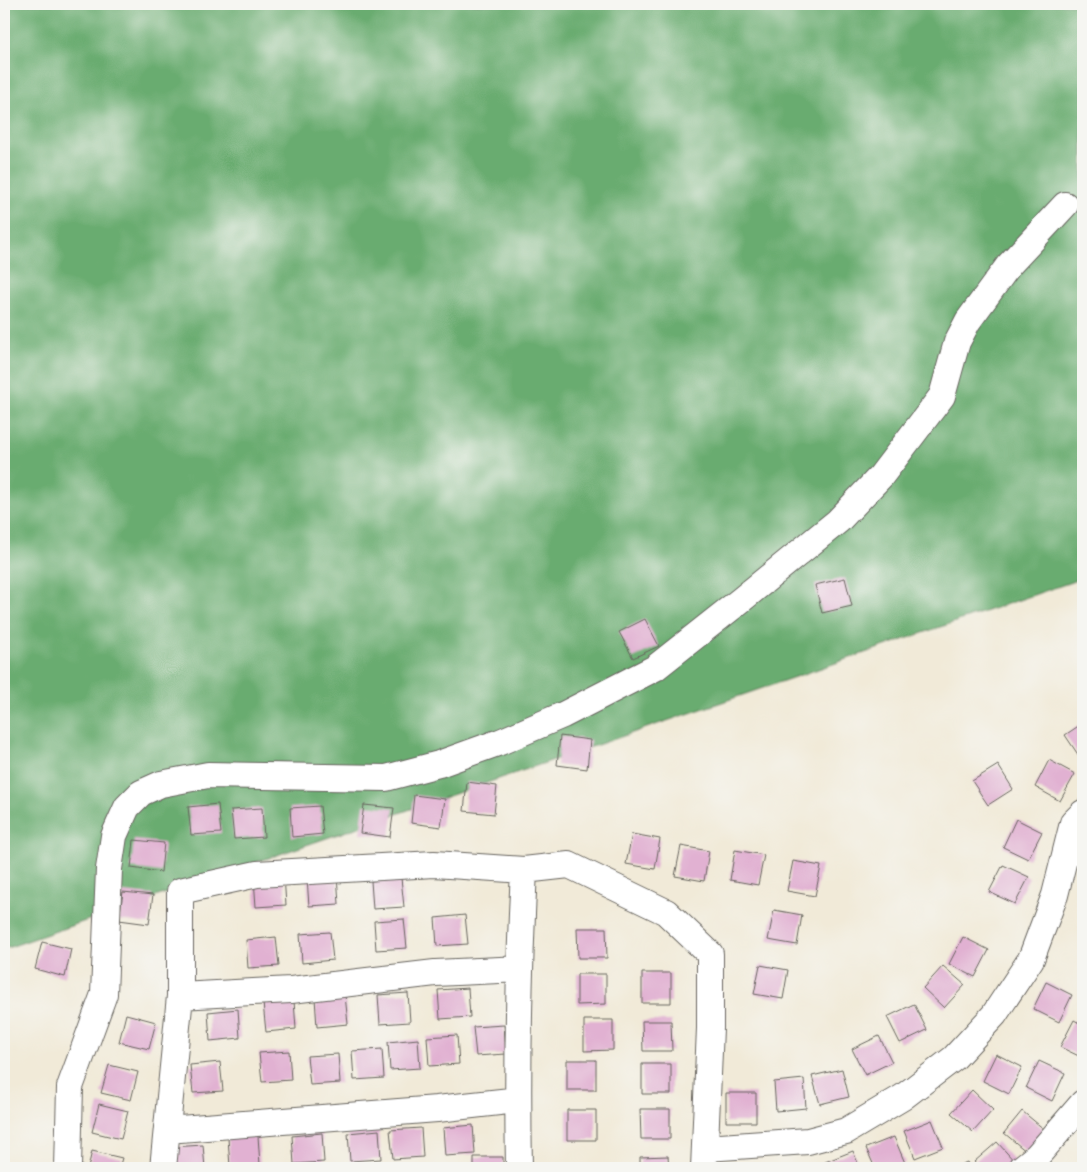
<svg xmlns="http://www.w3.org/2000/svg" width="1087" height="1172" font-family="'Libre Bodoni',serif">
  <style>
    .forest { fill: #69ac70; stroke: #426446 }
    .building { fill: #e1b1d2 }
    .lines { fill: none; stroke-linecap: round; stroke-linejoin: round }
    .street-casing { stroke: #67645e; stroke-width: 28 }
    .street { stroke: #fff; stroke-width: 26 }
  </style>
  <rect width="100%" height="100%" fill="#f6f6f2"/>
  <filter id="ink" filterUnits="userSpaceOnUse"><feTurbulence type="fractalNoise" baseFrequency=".02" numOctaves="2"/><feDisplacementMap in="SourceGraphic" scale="10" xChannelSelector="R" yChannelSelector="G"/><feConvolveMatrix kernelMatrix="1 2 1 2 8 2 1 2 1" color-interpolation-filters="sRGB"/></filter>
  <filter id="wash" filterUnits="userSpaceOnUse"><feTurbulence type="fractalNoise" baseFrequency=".0096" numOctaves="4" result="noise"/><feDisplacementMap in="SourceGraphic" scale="20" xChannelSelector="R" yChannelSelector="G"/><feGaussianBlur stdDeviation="1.12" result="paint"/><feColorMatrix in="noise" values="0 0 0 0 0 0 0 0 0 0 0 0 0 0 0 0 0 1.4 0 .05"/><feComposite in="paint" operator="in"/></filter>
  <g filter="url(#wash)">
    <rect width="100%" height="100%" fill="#f1ead8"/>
    <!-- forest -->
    <path class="forest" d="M 4,4 L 1083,4 L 1083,578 L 4,949 Z"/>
    <g id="blocks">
      <!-- building -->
      <path class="building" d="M 845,578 L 852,606 L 822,613 L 815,585 Z
        M 645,619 L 659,646 L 633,658 L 619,632 Z
        M 1083,723 L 1083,758 L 1081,759 L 1065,735 Z
        M 560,736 L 590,740 L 587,769 L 557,765 Z
        M 1049,760 L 1075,774 L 1060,801 L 1035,787 Z
        M 998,765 L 1013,789 L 988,805 L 972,781 Z
        M 467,782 L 497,786 L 494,814 L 464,811 Z
        M 414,795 L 445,799 L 441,827 L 411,823 Z
        M 218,804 L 221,833 L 191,835 L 188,807 Z
        M 364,805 L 394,808 L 390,837 L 360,833 Z
        M 320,806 L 323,834 L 292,837 L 290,808 Z
        M 262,808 L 264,837 L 234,839 L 231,810 Z
        M 1016,819 L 1042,832 L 1028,859 L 1003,847 Z
        M 632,834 L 660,839 L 655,869 L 626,864 Z
        M 134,840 L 164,843 L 161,872 L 131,868 Z
        M 681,846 L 709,851 L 704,881 L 675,876 Z
        M 735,850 L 764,855 L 758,885 L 730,880 Z
        M 793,861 L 821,866 L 815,896 L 787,891 Z
        M 1003,865 L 1029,877 L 1015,904 L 989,892 Z
        M 337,875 L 339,904 L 309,906 L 307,878 Z
        M 284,876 L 286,905 L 256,907 L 254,878 Z
        M 401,878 L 404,907 L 373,909 L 371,881 Z
        M 123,892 L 153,895 L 149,924 L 119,920 Z
        M 774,910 L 802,915 L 797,945 L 768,940 Z
        M 465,915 L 468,944 L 437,946 L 435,918 Z
        M 404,919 L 407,948 L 376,950 L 374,921 Z
        M 577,928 L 606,928 L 607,958 L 578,958 Z
        M 330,932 L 333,960 L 302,963 L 300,934 Z
        M 276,937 L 279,966 L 248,968 L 246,940 Z
        M 963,937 L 989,950 L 975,977 L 949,964 Z
        M 42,942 L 71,949 L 65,977 L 35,969 Z
        M 760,965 L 788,970 L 783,999 L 754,994 Z
        M 943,966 L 965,985 L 944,1008 L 923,988 Z
        M 642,973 L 671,973 L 671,1003 L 642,1003 Z
        M 577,974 L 606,974 L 606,1004 L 577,1005 Z
        M 1046,982 L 1072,995 L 1059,1022 L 1033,1009 Z
        M 468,988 L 470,1017 L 440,1019 L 438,990 Z
        M 408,993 L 410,1022 L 380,1024 L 378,995 Z
        M 345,995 L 348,1024 L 317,1027 L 315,998 Z
        M 294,1001 L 296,1029 L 266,1032 L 263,1003 Z
        M 914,1004 L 927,1030 L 900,1043 L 887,1017 Z
        M 238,1009 L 240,1038 L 210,1041 L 208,1012 Z
        M 126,1014 L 156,1022 L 149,1049 L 119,1042 Z
        M 584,1020 L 613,1020 L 613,1050 L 584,1051 Z
        M 1074,1020 L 1083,1025 L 1083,1058 L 1060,1047 Z
        M 642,1021 L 671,1021 L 672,1051 L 643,1051 Z
        M 504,1025 L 506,1054 L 476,1056 L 473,1027 Z
        M 457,1035 L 459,1064 L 429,1066 L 427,1037 Z
        M 879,1036 L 892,1062 L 865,1075 L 852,1049 Z
        M 418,1039 L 420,1068 L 390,1070 L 388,1042 Z
        M 382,1049 L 384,1078 L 354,1080 L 352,1051 Z
        M 289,1051 L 291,1080 L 262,1082 L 259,1053 Z
        M 338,1054 L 340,1083 L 310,1085 L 307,1056 Z
        M 996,1054 L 1022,1067 L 1009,1094 L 983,1081 Z
        M 567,1060 L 596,1060 L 596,1090 L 567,1090 Z
        M 1039,1061 L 1065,1073 L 1052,1101 L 1026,1088 Z
        M 220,1062 L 223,1091 L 193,1093 L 190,1065 Z
        M 642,1064 L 671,1064 L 671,1094 L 642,1094 Z
        M 109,1065 L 138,1072 L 131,1100 L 101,1093 Z
        M 842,1069 L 849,1097 L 820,1104 L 812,1076 Z
        M 804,1079 L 806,1108 L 776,1111 L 774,1082 Z
        M 972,1090 L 993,1110 L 973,1132 L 951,1113 Z
        M 726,1093 L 756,1093 L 756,1122 L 726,1122 Z
        M 99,1104 L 128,1111 L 121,1139 L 92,1132 Z
        M 640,1109 L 670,1109 L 670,1139 L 641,1139 Z
        M 567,1110 L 596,1110 L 596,1140 L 567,1140 Z
        M 1022,1111 L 1045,1130 L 1027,1152 L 1004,1133 Z
        M 932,1120 L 943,1147 L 915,1158 L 904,1131 Z
        M 473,1125 L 475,1154 L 445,1156 L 443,1128 Z
        M 421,1128 L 423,1157 L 393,1159 L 390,1130 Z
        M 379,1130 L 381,1159 L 350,1161 L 348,1133 Z
        M 322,1133 L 324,1162 L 294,1164 L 292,1136 Z
        M 258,1136 L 260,1165 L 230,1167 L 228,1138 Z
        M 894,1137 L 905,1163 L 893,1168 L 875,1168 L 866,1148 Z
        M 997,1142 L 1016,1163 L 1011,1168 L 980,1168 L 974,1162 Z
        M 203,1145 L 205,1168 L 175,1168 L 173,1147 Z
        M 92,1151 L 122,1158 L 119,1168 L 88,1168 Z
        M 853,1151 L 860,1168 L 827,1168 L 825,1162 Z
        M 668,1156 L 669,1168 L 640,1168 L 640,1157 Z
        M 474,1157 L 503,1157 L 503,1168 L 474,1168 Z
        M 967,1162 L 970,1168 L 953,1168 Z"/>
    </g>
  </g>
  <g filter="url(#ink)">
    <use href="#blocks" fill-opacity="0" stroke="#67645e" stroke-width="1"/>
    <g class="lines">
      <defs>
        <path id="street" d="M 180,996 L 291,990 L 435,973 L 519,969
          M 167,1130 L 437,1109 L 518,1100
          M 706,1148 L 808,1141 L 846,1131 L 903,1097 L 954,1058 L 994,1015 L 1031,959 L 1055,895 L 1073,823 L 1083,813
          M 68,1168 L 70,1087 L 104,994 L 109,869 L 114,836 L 127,807 L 141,793 L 161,784 L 208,775 L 386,778 L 439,764 L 500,742 L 563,715 L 655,668 L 741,600 L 838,521 L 881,476 L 942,396 L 957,342 L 968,321 L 1009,265 L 1065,205
          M 163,1168 L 180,996 L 180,891 L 257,874 L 434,864 L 524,870 L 569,865 L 666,912 L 710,954 L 710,1028 L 704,1168
          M 519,1168 C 517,1069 519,969 524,870
          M 1022,1168 L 1037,1156 L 1083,1103"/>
      </defs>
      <!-- street casing -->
      <use href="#street" class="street-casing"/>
      <!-- street -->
      <use href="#street" class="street"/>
    </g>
  </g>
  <!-- margin -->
  <rect width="1087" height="1172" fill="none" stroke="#f6f6f2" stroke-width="20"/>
</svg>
